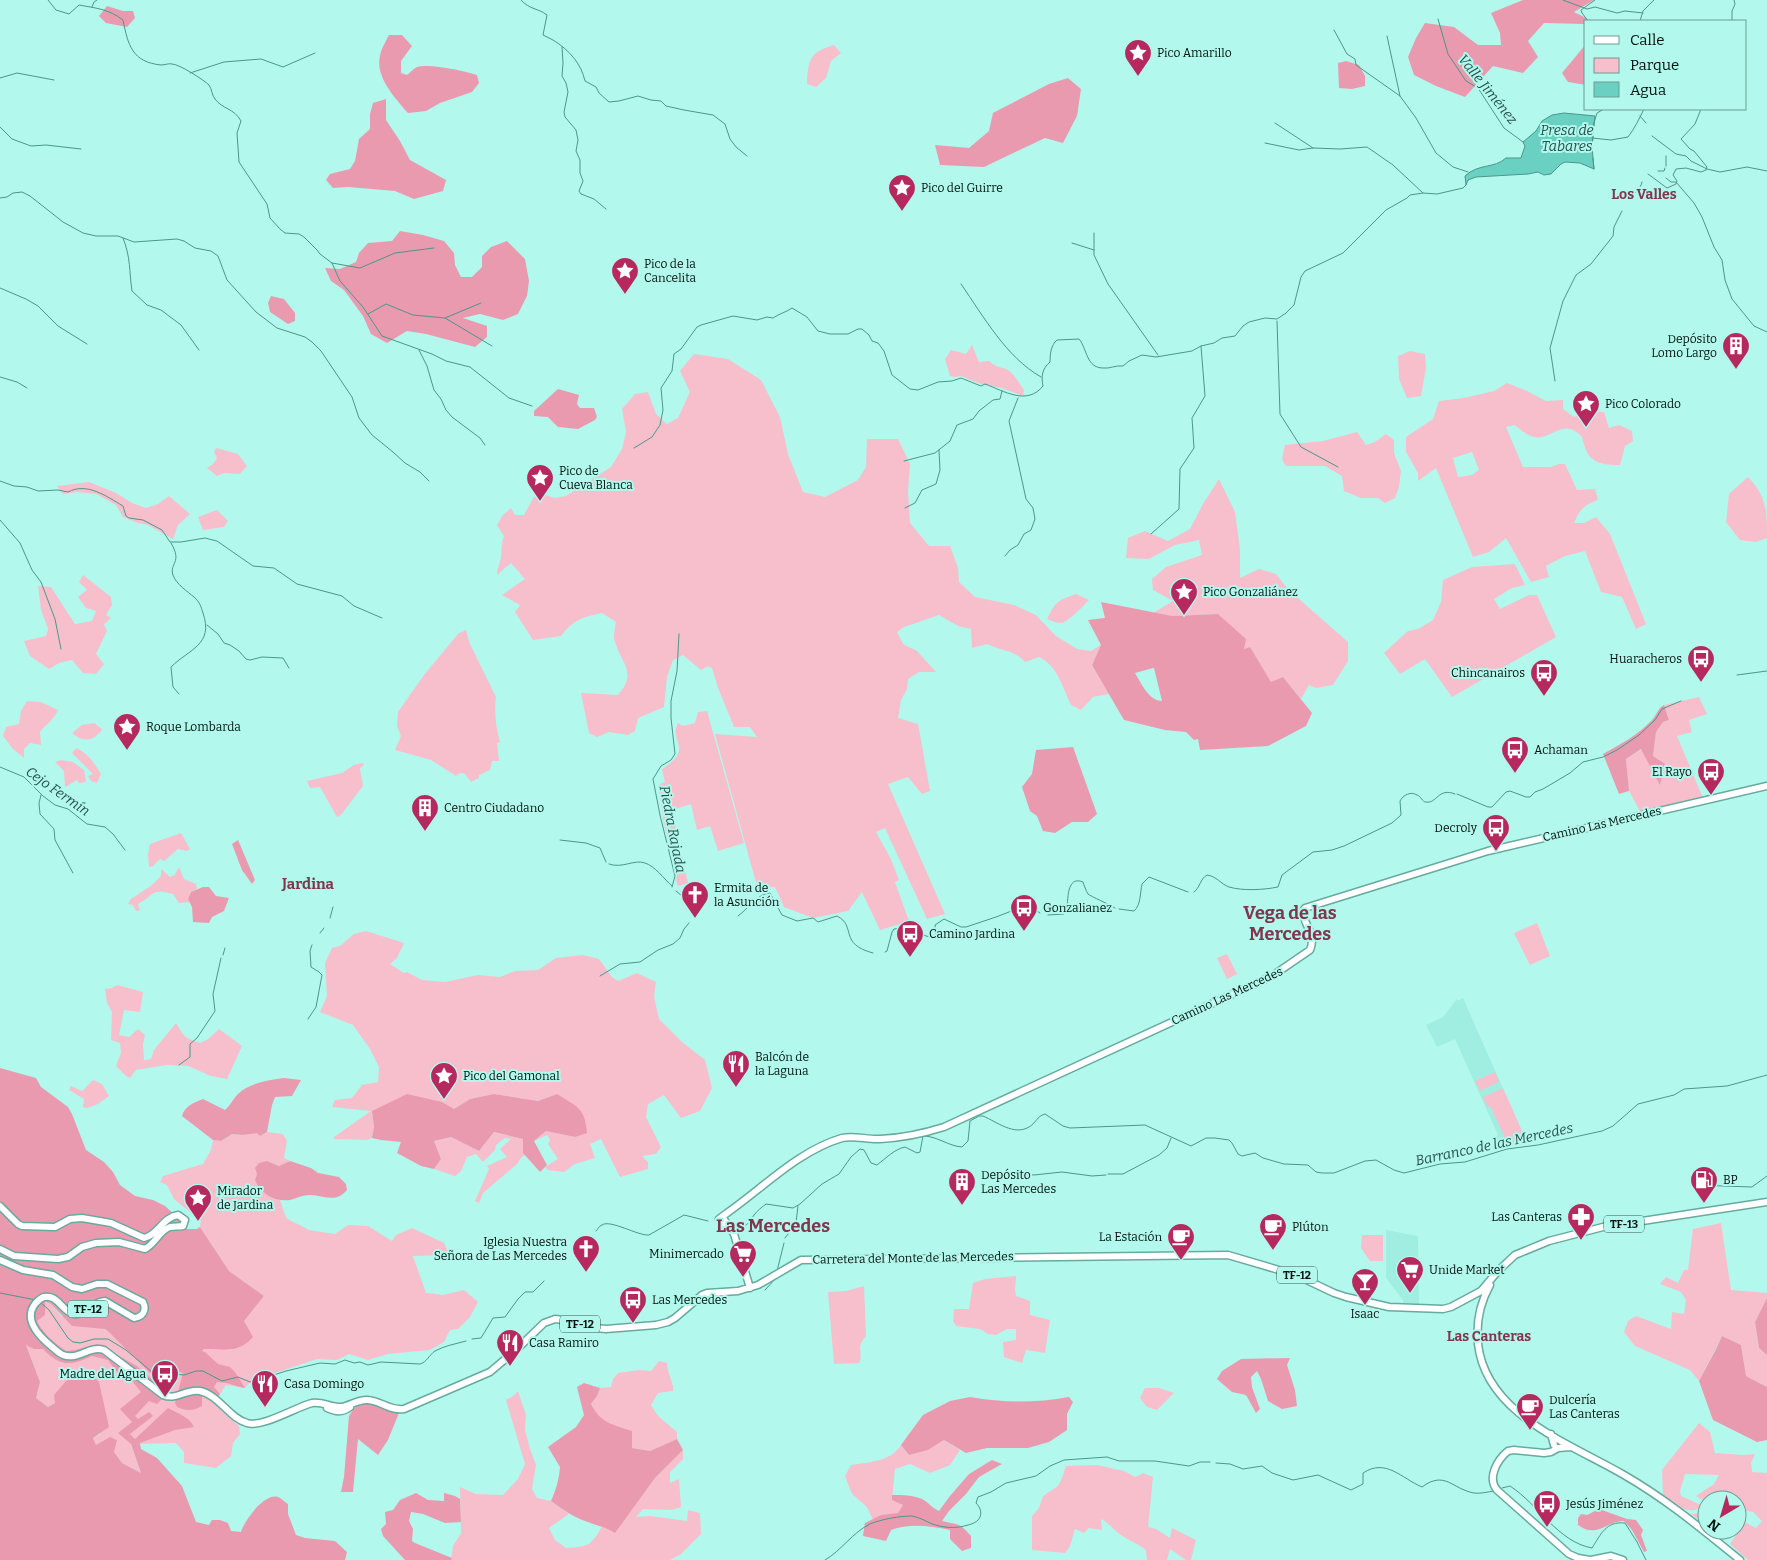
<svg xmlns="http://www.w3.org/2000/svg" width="1767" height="1560" font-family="Bitter,serif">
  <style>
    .built { fill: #9feee1 }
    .green { fill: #f7bfcc; fill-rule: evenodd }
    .forest { fill: #ea9aaf; fill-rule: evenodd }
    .water { fill: #6ad0c1; stroke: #4a978b }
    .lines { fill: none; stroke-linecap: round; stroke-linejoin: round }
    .stream { stroke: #4a978b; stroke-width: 1 }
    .major-casing { stroke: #67aa9f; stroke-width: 9 }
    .major { stroke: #fff; stroke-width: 6 }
    .labels { text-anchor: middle; stroke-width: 4; stroke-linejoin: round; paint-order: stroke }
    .shield { fill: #b3f8ec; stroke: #365751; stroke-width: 1 }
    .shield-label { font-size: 11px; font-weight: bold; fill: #00120e }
    .poi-label { font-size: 12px; fill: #00120e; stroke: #b3f8ec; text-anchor: start }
    .street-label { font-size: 12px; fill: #00120e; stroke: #b3f8ec }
    .water-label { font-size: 14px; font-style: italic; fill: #25524c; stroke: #b3f8ec }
    .neighbourhood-label { font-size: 14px; font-weight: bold; fill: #7e384d; stroke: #b3f8ec }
    .quarter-label { font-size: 15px; font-weight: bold; fill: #7e384d; stroke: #b3f8ec }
    .district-label { font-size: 18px; font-weight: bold; fill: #7e384d; stroke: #b3f8ec }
  </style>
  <rect width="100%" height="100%" fill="#b3f8ec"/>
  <!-- built -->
  <path class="built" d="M 1463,998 L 1527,1143 L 1506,1147 L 1500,1150 L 1494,1137 L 1498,1135 L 1455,1039 L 1437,1047 L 1426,1025 L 1443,1017 L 1457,999 L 1458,1001 Z
    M 1386,1230 L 1418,1236 L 1419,1304 L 1403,1304 L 1403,1300 L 1386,1278 Z"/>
  <!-- green -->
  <path class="green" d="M 834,45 L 841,53 L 831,61 L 826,78 L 816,87 L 807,84 C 808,59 810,52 834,45 Z
    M 972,345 L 979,362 L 989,361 C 998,369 1000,366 1008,370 C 1015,375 1019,383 1024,390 L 1023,396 L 1002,388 L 981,384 L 961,376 L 955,377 L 950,376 L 945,359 L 951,350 L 966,354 Z
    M 1410,351 L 1425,354 L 1426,368 L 1421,396 L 1407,398 L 1399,379 L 1398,356 Z
    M 694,354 L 728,359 L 761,380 L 780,417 L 788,454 L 803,492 L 825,497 L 858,480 L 866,467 L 867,439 L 898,439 L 910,464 L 908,491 L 910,523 L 929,546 L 950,546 L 958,568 L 959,582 L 975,597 L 1014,605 L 1036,615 L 1056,636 L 1077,649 L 1091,651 L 1101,645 L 1092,665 L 1109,694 L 1093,697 L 1081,710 L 1071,705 C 1063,688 1057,665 1039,657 L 1025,662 C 1015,650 1001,651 987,644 L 972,648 L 971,629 L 958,626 L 939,615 L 904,627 L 897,632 L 903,644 L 917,651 L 936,672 L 919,672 L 908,679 L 907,689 L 901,700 L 898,718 L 918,724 L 930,791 L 922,794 L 908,777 L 888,784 L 945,914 L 927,919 L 885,828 L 876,832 L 891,859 L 899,880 L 895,882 L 909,921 L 880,930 L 862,892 L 848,911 L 813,918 L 784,907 L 775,887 L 757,886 L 715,734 L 757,737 L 750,727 L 734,727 L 718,688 L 712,668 L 708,666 L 701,670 L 683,655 L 673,660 L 667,677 L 664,707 L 638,718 L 635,731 L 628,735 L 609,732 L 597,737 L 589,733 L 581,693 L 618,695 C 639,671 619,662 614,638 C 614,633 615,627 616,622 L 602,613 C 583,617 573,620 561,636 L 533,640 L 515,612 L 520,605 L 502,595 L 525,579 L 511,563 L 497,575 C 497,568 500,564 501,557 C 502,549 501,544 504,536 L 497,525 L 503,515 L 511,508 L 515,515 L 524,515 L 534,497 L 544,494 L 554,498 L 566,496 L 611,467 L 622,449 L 626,432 L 622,409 L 635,394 L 648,392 L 656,414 L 667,424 L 678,418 L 690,392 L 680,371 Z
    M 1507,383 L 1527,391 L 1546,401 L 1563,400 L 1563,409 L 1574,417 L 1588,412 L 1604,412 L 1609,428 L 1619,425 L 1632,431 L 1633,441 L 1625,446 L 1620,465 C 1596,465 1587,461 1582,437 C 1562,415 1550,444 1531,436 C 1525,434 1519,428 1514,425 L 1506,427 L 1523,467 L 1551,467 L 1559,464 L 1565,464 L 1577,490 L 1595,489 L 1598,500 C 1584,505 1580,509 1574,523 L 1584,523 L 1596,517 L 1610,534 L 1646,624 L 1636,629 L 1622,597 L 1601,592 L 1585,551 L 1565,556 L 1546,566 L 1549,577 L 1531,582 L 1506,538 L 1489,552 L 1473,557 L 1436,468 L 1418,481 L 1418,473 L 1406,452 L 1406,437 L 1433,419 L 1439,401 L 1464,398 L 1494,391 ZM 1472,452 L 1479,470 L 1472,475 L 1458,477 L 1453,458 Z
    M 1357,432 L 1366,445 L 1375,442 L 1386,434 L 1394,440 L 1394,453 L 1401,471 L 1399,487 L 1395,498 L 1385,503 L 1378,498 L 1361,498 L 1344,491 L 1342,476 L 1325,466 L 1286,466 L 1282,459 L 1285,445 L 1323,441 Z
    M 216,448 L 238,454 L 247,466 L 240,474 L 224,473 L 217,476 L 207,468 L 213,464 L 217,458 L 214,452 Z
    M 1748,477 C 1767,497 1767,511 1767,538 L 1756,542 L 1740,540 L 1726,522 L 1729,494 Z
    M 1219,479 L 1235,512 L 1240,549 L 1240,578 L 1259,569 L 1276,574 L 1290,592 L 1299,599 L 1348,642 L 1348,661 L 1333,685 L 1316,688 L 1309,685 L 1301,699 L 1283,677 L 1271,683 L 1250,647 L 1244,649 L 1218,614 L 1172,616 L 1153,613 L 1173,601 L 1153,590 L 1152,579 L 1166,567 L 1202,555 L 1199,540 L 1175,545 L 1149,559 L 1126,558 L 1128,538 L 1145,531 L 1168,541 L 1190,529 L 1203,504 Z
    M 89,482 L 116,493 L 132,503 L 146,508 L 158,504 L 169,496 L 190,514 L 178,525 L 173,539 L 148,525 L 138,523 L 123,517 L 116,505 L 96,494 L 77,492 L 63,494 L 57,486 Z
    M 217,510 L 228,521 L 224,527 L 203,530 L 198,517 Z
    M 1515,564 L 1525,585 L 1512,588 L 1494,599 L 1500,609 L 1529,595 L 1537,595 L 1556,637 L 1452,697 L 1425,659 L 1400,674 L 1384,653 L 1408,631 L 1418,629 L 1433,620 L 1441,602 L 1443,580 L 1472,567 Z
    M 83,575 L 111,597 L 112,605 L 106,615 L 111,618 L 104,624 L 107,631 L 96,654 L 104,664 L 96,674 L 83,673 L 72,660 L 59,663 L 49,669 L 30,656 L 24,641 L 46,636 L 48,629 L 41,610 L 38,586 L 51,587 L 75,624 L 92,621 L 96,611 L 86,608 L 78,597 L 87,590 L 79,582 Z
    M 1076,594 L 1089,600 C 1083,606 1068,623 1060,623 C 1056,623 1051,620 1047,619 C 1056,601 1057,601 1076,594 Z
    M 466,630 L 470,644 L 496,697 C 494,712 496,728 500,742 L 497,743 L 499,761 L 492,761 L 490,770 L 479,775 L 479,778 L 471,782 L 465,774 L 460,773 L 456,776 L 431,760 L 395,750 L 401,736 L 397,726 L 398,712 L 424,675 L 458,634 Z
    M 1699,697 L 1707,714 L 1689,720 L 1692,732 L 1677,736 L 1703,798 L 1641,813 L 1629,791 L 1626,759 L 1642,749 L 1660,784 L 1665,765 L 1653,756 L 1656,732 L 1663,722 L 1669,720 L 1664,705 Z
    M 27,701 L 41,702 L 58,710 C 54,720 46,724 40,732 L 41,745 L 30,743 L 24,749 L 24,758 L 13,749 L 3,736 L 6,727 L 19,724 L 21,711 Z
    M 707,711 L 744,843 L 718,851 L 710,826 L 697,830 L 691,804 L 672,810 L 688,883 L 678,886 L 676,880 L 677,875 L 664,824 L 658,785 L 665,782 L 662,769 C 695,748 668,741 678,723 L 683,726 L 695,723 L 698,712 Z
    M 94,723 L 102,729 C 96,741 82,743 72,733 L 82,725 Z
    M 76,748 C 89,754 94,763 101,774 L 97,783 L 91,781 L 88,776 L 93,774 L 72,753 Z
    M 61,760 L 73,762 L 84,770 L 86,782 L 79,783 L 77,780 L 65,787 L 64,771 L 55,762 Z
    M 363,763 L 364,765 L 360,768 L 363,786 L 340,816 L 337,817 L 320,787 L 310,788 L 307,781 L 342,773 L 354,765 Z
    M 181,833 L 190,849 L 187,851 L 178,849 L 164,861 L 160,859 L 153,866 L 149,867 L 148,854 L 150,844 Z
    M 179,867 L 184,879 L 196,884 L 197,889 L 191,892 L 188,899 L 190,902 L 179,903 L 173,894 C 150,888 155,895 138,904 L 140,910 L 136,911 L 133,905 L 128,904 L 131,899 L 152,885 L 161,876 L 161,869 L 170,877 L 175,875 Z
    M 1537,923 L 1550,956 L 1530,965 L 1514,933 Z
    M 366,931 L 404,943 L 397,958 L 390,964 L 404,973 L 407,972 L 422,980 L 445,982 L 478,975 L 500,977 L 515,971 L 538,970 L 556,958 L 583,955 L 599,959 L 612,977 L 618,981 L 637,973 L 656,982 L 654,997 L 659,1019 L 682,1042 L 705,1060 L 712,1088 L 700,1111 L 681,1118 L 664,1095 L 648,1104 L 646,1117 L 661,1147 L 656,1154 L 642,1156 L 648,1162 L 648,1169 L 620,1177 L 601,1139 L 590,1144 L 595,1158 L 575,1164 L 564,1172 L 548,1170 L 545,1167 L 558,1159 L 548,1144 L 550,1140 L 547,1135 L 534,1141 L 546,1131 L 575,1137 L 557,1094 L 538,1101 L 494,1094 L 470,1099 L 454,1109 L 442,1102 L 372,1111 L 374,1127 L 372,1138 L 367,1140 L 334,1139 L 334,1137 L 371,1111 L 332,1107 L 335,1100 L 352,1098 L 362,1085 L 378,1082 L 379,1067 L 370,1049 L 353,1025 L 320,1012 L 327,996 L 325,963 L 332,948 L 340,946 L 354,934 Z
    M 1227,954 L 1237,974 L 1227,979 L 1217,958 Z
    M 117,985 L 143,992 L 140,1012 L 124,1010 L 119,1035 L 129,1037 L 138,1029 L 145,1035 L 143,1045 L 144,1060 L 151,1059 L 154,1050 L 176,1023 C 184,1037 185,1038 200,1043 L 208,1039 L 219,1029 L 242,1046 L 227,1079 L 211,1076 L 188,1066 L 167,1065 L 136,1070 L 130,1078 L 126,1076 L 116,1066 L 121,1053 L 120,1043 L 111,1040 L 112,1012 L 107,1003 L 105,989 L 112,988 Z
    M 1495,1072 L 1499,1082 L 1480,1091 L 1475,1081 Z
    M 93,1080 L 102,1084 L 109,1096 L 98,1104 L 87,1108 L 83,1107 L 84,1099 L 69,1090 L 71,1086 L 82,1091 Z
    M 1503,1088 L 1526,1140 L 1527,1143 L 1515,1145 L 1512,1139 L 1506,1140 L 1490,1106 L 1487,1107 L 1483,1097 Z
    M 257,1132 L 260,1136 L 267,1132 L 283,1134 L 287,1141 L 284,1158 L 290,1161 L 280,1166 L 267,1161 L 257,1174 L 255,1180 L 262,1192 L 280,1200 L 286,1218 L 309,1230 L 335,1234 L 348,1225 L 368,1226 L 392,1241 L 396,1235 L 412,1228 L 444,1243 L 449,1255 L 413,1256 L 426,1293 L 443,1295 L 464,1290 L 478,1302 L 470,1317 L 458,1329 L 450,1330 L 444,1342 L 430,1350 L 388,1354 L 368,1360 L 349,1354 L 337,1360 L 317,1359 L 263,1377 L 254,1378 L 245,1388 L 226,1385 L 214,1403 L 239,1426 L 240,1434 L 233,1443 L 231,1456 L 216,1468 L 184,1463 L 184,1452 L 176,1443 L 131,1444 L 141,1473 L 122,1463 L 114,1452 L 96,1445 L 93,1438 L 101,1434 L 55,1403 L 48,1407 L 36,1398 L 40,1382 L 26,1345 L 38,1296 L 51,1304 L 61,1316 L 105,1329 L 123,1341 L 163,1348 L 192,1363 L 204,1349 L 231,1350 L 244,1321 L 264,1296 L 229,1271 L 200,1227 L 201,1221 L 174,1199 L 167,1185 L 160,1182 L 163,1176 L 203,1164 L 211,1150 L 213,1140 L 221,1141 L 232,1134 L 243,1135 Z
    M 494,1132 L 523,1139 L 523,1153 L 525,1155 L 521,1158 L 517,1164 L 483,1193 L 479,1203 L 475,1201 L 489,1169 L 487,1166 L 507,1157 L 500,1149 L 511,1139 L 505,1138 L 496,1145 L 495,1150 L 483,1162 L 476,1154 L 467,1157 L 461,1171 L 455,1176 L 434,1169 L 441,1159 L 434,1141 L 451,1137 L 479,1151 Z
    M 1721,1223 L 1731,1290 L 1767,1293 L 1767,1298 L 1755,1322 L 1759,1348 L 1767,1355 L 1767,1387 L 1746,1376 L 1741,1345 L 1722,1336 L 1699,1381 L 1690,1370 L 1635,1346 L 1624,1332 L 1628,1321 L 1636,1316 L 1671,1329 L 1672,1312 L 1684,1314 L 1686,1300 L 1681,1292 L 1660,1284 L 1666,1277 L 1678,1283 L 1684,1270 L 1688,1270 L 1693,1229 Z
    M 1362,1235 L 1383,1235 L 1383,1261 L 1370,1261 L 1361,1248 Z
    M 1016,1276 L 1015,1290 L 1016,1296 L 1030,1301 L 1030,1315 L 1050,1320 L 1045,1353 L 1026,1350 L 1022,1363 L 1004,1357 L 1003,1342 L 1016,1340 L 1016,1329 L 1007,1329 L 996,1335 L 988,1334 L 980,1329 L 956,1326 L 953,1321 L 954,1309 L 969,1309 L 973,1283 L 985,1279 Z
    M 864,1286 L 866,1336 C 855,1348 864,1352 859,1363 L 834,1364 L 828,1292 L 846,1291 Z
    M 659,1361 L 667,1363 C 667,1374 674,1382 673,1391 L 658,1393 L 651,1405 L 658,1416 L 677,1432 L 677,1439 L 650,1451 L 632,1448 L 615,1426 L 608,1424 L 595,1413 L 591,1404 L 597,1396 L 600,1388 L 611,1387 L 613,1379 L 618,1373 L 639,1370 L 651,1371 Z
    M 1145,1388 L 1159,1388 L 1174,1393 L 1157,1410 L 1147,1407 L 1140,1398 Z
    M 518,1391 L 526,1415 L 525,1430 L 530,1449 L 536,1465 L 532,1489 L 537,1498 L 551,1501 L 569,1514 L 549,1528 L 555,1540 L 566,1548 C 590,1547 591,1545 603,1525 L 615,1532 L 655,1478 L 683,1450 L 683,1459 L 670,1472 L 670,1483 L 679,1479 L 681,1507 L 672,1510 L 643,1509 L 636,1517 L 650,1516 L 687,1521 L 688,1510 L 700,1513 L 701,1534 L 680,1555 L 670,1560 L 451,1560 L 453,1546 L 461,1533 L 460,1487 L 476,1494 L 503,1495 L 518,1479 L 525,1464 L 506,1400 L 512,1397 Z
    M 1699,1423 L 1710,1432 L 1715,1453 L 1743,1455 L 1755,1454 L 1751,1463 L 1752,1472 L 1767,1473 L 1767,1560 L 1748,1560 L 1730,1544 L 1738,1532 L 1736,1530 L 1737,1530 L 1737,1518 L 1756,1528 L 1762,1521 L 1753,1512 L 1737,1509 L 1737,1500 L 1730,1500 L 1731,1497 L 1715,1496 L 1711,1500 L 1707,1500 L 1707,1503 L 1696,1496 L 1714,1484 L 1719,1475 L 1685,1474 L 1680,1491 L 1681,1496 L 1701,1505 L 1701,1507 C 1688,1517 1674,1502 1663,1495 L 1662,1470 Z
    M 944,1440 L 960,1450 L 950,1465 L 930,1473 L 910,1464 L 895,1469 L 892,1499 L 903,1505 L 898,1514 L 881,1515 L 873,1520 L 867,1507 L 852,1494 L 845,1476 L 851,1465 C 870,1462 890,1462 901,1445 L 909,1455 L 928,1450 Z
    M 1097,1465 L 1124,1471 L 1136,1477 L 1143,1473 L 1153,1477 L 1148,1527 L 1156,1529 L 1170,1538 L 1172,1528 L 1196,1540 L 1191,1560 L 1186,1560 L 1170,1549 L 1167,1560 L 1147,1560 L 1146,1550 C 1137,1543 1125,1539 1117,1532 C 1111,1527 1109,1523 1101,1519 L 1102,1530 L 1089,1528 L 1084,1533 L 1075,1529 L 1070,1546 L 1065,1553 L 1032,1550 L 1032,1516 L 1039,1508 L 1043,1496 L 1058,1486 L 1062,1478 L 1066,1466 Z
    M 1707,1513 L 1707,1526 L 1691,1514 Z"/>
  <!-- forest -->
  <path class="forest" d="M 1523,0 L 1594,0 L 1574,12 L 1588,19 L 1584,24 L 1544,23 L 1528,41 L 1538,57 L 1523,73 L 1493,66 L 1465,97 L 1436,86 L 1414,75 L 1408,57 L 1416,38 L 1425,23 L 1454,27 L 1478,45 L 1501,45 L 1500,33 L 1491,13 Z
    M 107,6 L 123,11 L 133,11 L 135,18 L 127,27 L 106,23 L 99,16 Z
    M 389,35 L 402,35 L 412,46 L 401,61 L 401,73 L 407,75 C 410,73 414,68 417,67 C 428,63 465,71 477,75 L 479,83 L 472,92 L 440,103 L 426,111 L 408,113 C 395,98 375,77 380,56 C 381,49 386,41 389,35 Z
    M 1586,44 L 1586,85 L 1568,82 L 1562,73 Z
    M 1346,61 L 1359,65 L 1365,76 L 1365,86 L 1352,89 L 1339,88 L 1338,63 Z
    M 1068,78 L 1081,89 L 1077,116 L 1063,143 L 1045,138 L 984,167 L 940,165 L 935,145 L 969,148 L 989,131 L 993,113 L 1049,84 Z
    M 386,99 L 386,120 L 400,141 L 410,160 L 446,180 L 443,191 L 414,199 L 395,191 L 348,187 L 333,188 L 326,180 L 330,174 L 350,169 L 355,161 L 359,139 L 370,129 L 370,114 L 373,103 Z
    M 400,231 L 423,235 L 444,241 L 454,253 L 455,265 L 461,277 L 472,277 L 482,267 L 482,256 L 491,247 L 507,241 L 525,259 L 529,281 L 527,296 L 518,314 L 503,320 L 480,314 L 463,318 L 487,326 L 487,337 L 475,347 L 426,334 L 407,331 L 387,343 L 371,334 L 363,316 L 344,290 L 331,281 L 325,268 L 340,269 L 356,262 L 359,253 L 368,243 L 392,241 Z
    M 271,296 L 284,299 L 295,313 L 295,321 L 288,324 L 270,312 L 268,303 Z
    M 558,389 L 579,395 L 577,404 L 580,408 L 594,408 L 597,417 L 595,420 L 578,429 L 558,427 L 548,417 L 534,416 L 534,411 Z
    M 1101,602 L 1172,616 L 1218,614 L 1246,639 L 1244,649 L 1250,647 L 1271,682 L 1283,677 L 1312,713 L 1306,726 L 1268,746 L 1200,750 L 1198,739 L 1194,740 L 1186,732 L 1165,730 L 1124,720 L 1092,665 L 1101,645 L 1088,620 L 1105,618 ZM 1153,668 L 1154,668 L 1162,701 C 1149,701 1141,683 1135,673 Z
    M 1664,705 L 1669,720 L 1663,722 L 1656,732 L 1653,756 L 1665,764 L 1660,785 L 1641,749 L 1626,759 L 1629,791 L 1619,794 L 1603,754 C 1621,744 1638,735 1652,720 C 1657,715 1657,709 1664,705 Z
    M 1073,747 L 1097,814 L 1088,822 L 1072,822 L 1055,833 L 1043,831 L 1037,816 L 1030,811 L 1022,787 L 1032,774 L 1036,750 Z
    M 238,840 L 255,880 L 252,884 L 242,870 L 232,844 Z
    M 203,887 L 209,887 L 216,896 L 229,898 L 224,911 L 212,917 L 209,923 L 193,922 L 192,907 L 188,899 L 191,892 Z
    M 0,1068 L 36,1078 L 41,1087 L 68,1107 L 72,1114 L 86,1150 L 104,1162 L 113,1172 L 120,1185 L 135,1196 L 153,1200 L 165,1206 L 175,1215 L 181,1216 L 183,1229 L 197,1229 L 200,1227 L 229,1271 L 264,1296 L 244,1321 L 253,1337 C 238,1354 224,1349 204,1349 L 202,1351 L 205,1352 L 218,1364 L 230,1367 L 235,1372 L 245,1388 C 235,1386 227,1382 217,1382 L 214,1387 L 220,1394 L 217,1398 L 202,1395 L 202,1406 C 193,1411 186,1411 177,1407 L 175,1403 L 183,1373 L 174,1370 L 174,1362 L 169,1360 L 165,1363 L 166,1370 L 153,1376 L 110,1333 L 105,1329 L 72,1326 L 51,1304 L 45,1301 L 45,1315 L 37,1321 C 43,1334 55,1343 66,1351 L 75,1350 L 97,1344 L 137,1366 L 154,1381 L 150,1388 L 163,1398 L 157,1404 L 149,1401 L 135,1416 L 138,1419 L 149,1412 L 153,1416 L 130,1434 L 135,1439 L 168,1408 C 177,1413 190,1417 194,1427 L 175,1430 L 140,1443 L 141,1449 L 157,1458 L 182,1486 L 196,1522 L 209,1525 L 212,1520 L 220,1520 L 228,1523 L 231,1531 L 241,1532 C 244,1521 264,1493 278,1497 C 281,1498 285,1502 288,1504 L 288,1514 L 296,1535 L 305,1538 L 335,1541 L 347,1552 L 345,1560 L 0,1560 ZM 26,1345 L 34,1349 L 43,1349 C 60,1367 71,1366 92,1356 L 108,1360 L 116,1371 L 133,1382 L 141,1392 L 120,1409 L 132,1422 L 118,1433 L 131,1444 L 141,1473 L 122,1463 L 114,1452 L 117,1440 L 110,1437 L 96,1445 L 93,1438 L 109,1427 L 99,1382 L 91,1374 L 80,1371 L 66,1381 L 54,1395 L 55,1403 L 48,1407 L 36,1398 L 40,1382 Z
    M 284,1078 L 301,1080 L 292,1096 L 275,1097 L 272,1105 L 267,1132 L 260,1136 L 257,1133 L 243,1135 L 232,1134 L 221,1141 L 213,1140 L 182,1116 C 185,1106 193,1103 203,1099 L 225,1110 C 230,1106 233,1099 238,1094 C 249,1083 269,1080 284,1078 Z
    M 407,1094 L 442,1102 L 454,1109 L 470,1099 L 494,1094 L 538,1101 L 557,1094 C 577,1107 585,1107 587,1133 L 575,1137 L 546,1131 L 534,1141 L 547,1165 L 540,1172 L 523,1153 L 523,1139 L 494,1132 L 479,1151 L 451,1137 L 434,1141 L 441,1159 L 434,1169 L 421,1166 L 397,1153 L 401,1142 L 381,1140 L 372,1138 L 374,1127 L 372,1111 Z
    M 267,1161 L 279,1166 L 290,1161 L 311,1168 L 318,1173 L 339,1177 L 346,1184 L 347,1190 C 335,1204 324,1195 310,1195 C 303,1195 297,1198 290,1200 C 275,1202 260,1194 255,1180 L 257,1174 L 255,1168 L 259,1163 Z
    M 1767,1298 L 1767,1355 L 1759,1348 L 1755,1322 Z
    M 1722,1336 L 1741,1345 L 1746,1376 L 1767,1387 L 1767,1440 L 1757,1442 L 1713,1420 L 1699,1381 L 1716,1349 Z
    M 1290,1358 L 1287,1365 L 1295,1390 L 1297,1406 L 1282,1409 L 1268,1401 L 1261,1379 L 1257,1371 L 1251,1377 L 1252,1387 L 1260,1409 L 1256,1413 L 1246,1395 L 1232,1392 L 1217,1379 L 1222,1371 L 1241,1359 Z
    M 584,1383 L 600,1388 L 597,1396 L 591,1404 C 600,1423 614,1425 632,1431 L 632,1448 L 650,1451 L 677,1439 L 683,1450 L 655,1478 L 615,1533 C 604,1526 597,1526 585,1521 C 573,1517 562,1509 551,1501 C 556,1489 559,1480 560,1467 L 548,1447 L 576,1427 L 584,1415 L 577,1387 Z
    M 970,1397 C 1006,1403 1034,1403 1069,1397 L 1073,1402 L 1067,1414 L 1067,1430 L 1049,1442 L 1028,1448 L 987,1448 L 966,1453 L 944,1440 L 928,1450 L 909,1455 L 901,1445 L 923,1415 L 950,1401 Z
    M 362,1403 L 373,1404 L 399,1413 L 388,1440 L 378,1455 L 358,1439 L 353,1492 L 341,1492 L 344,1477 L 349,1416 L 354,1408 Z
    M 992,1460 L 1002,1464 L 979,1477 L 966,1494 L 949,1511 L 942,1521 C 958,1525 959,1522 971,1536 L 971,1548 L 962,1551 L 950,1539 L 950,1530 C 930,1526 910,1523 891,1530 L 886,1541 L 863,1536 L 865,1523 L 881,1515 L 898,1513 L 903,1505 L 892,1500 L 892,1495 C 902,1495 913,1495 922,1499 C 928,1502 932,1508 939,1511 L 950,1496 L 969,1474 Z
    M 416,1493 L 428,1500 L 444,1501 L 444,1493 L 455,1496 L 460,1499 L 461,1522 L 445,1523 L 423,1514 L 411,1512 L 409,1521 L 413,1529 L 412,1541 L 415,1543 L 452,1558 L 451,1560 L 405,1560 L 383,1536 L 381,1529 L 386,1524 L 385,1512 L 393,1510 L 400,1500 Z
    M 1599,1509 L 1627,1519 L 1636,1520 L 1643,1530 L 1641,1535 L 1647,1551 L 1644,1552 L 1632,1530 L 1624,1521 C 1606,1521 1597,1539 1578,1525 L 1578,1518 L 1581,1514 L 1587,1515 Z"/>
  <!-- water -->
  <path class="water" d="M 1564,113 L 1595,116 L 1592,147 L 1594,169 L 1580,163 L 1565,162 L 1561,164 L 1551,174 L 1544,175 L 1538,172 L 1528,174 L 1476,177 L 1468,180 L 1466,185 L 1465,176 C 1479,163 1494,169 1506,158 L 1521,158 L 1525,146 L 1523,142 L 1536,131 L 1542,121 L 1552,115 Z"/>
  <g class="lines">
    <!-- stream -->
    <path class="stream" d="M 48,0 L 56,10 L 69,14 L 79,5 C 95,8 109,9 123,20 C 128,45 132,62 161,65 C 165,65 169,63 172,64 C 179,64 204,80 209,85 C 212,89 212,96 215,99 C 222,109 234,108 241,121 L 237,133 L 239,162 L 267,204 L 270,218 L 280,229 L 285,233 L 299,234 L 304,237 L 317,250 L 320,254 L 332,263 L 340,281 L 363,307 L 382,336 L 432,354 L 446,361 L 470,367 L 509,398 L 532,406
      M 521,0 C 530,10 538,8 547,15 L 543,35 C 546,37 550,38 553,40 C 569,50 581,63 585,81 L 596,87 L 599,93 L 609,102 L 619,101 L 638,96 L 651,100 L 661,101 L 666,106 L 684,110 L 713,115 L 725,124 L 730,139 L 736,147 L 747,156
      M 1563,0 L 1587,9 L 1595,7 L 1617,13 L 1625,11 L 1643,13
      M 92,7 L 94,2 L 97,0
      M 1438,19 L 1448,54 L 1466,81 L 1478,88 L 1504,128 L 1523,142
      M 1588,21 L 1582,13 L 1581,10 L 1595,0
      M 1640,21 L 1643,11 L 1654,0
      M 1732,21 L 1732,11 L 1735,4 L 1734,0
      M 1334,30 L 1347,54 L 1355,59 L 1356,65 L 1400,96 L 1416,118 L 1436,153 L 1453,167 L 1468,172
      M 1387,36 L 1400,96
      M 562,47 L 563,63 L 562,76 L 566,83 L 568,92 L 564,112 L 565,117 L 576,130 L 578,140 L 576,151 L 580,160 L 580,173 L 583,181 L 579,191 L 581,194 L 594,199 L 606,209
      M 190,73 L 224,62 L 261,59 L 283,67 L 315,53
      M 0,78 L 17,73 L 54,80
      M 1640,116 L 1646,123
      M 1275,123 L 1313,148 L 1340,149 L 1367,147 L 1393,165 L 1423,193
      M 1593,126 L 1597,113 L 1604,109
      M 0,127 L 12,139 L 31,146 L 46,145 L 81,149
      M 1652,136 L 1676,154 L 1686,156 L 1691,161 L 1707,169 L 1720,172 L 1747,167 L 1767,171
      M 1592,138 L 1611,140 L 1628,137 C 1635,128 1639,119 1644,109
      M 1265,143 L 1299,150 L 1313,148
      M 1592,149 L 1593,133
      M 1666,156 L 1666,166
      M 1593,158 L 1594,169
      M 1658,171 L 1664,171 L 1665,168
      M 1648,174 L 1667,188 L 1676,184 L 1677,181 L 1673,175 L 1676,169 L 1686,168 L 1701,172 L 1706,170 L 1707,167 L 1694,151 L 1690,149 L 1681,139 L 1695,124 L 1701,109
      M 1666,178 L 1671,182 L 1676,182 L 1694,203 L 1702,217 L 1714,247 L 1722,260 L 1725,280 L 1732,299 L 1754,326 L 1767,332
      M 0,198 L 7,197 L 13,193 L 22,192 L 30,196 L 63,222 L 83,233 L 96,236 L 118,236 L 134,242 L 177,239 L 184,241 L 195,248 L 211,251 L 218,256 L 227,280 L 256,312 L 277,328 L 305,337 L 312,342 L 321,351 L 352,397 L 359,418 L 372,435 L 393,452 L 405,463 L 420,472 L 429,481
      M 1631,198 C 1634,192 1641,189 1642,182
      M 1094,233 L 1094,255 L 1108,284 L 1158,355
      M 123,238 C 131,258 129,271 132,291 L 147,305 L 161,310 L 181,325 L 199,350
      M 1072,243 L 1094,250
      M 332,263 L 360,268 L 395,253 L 434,248
      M 961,284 C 984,317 1006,357 1041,377
      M 0,288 L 26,299 L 38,306 L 58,326 L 87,344
      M 368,314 L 386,304 L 413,315 L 445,318 L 492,346
      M 445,318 L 481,303
      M 1277,321 L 1280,414 L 1301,447 L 1338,467
      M 419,350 L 427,366 L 434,390 L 441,399 L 446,410 L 452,417 L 480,438 L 485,445
      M 0,377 L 17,382 L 27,388
      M 1555,381 L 1550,348 L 1563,301 L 1576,275 L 1591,264 L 1613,236 L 1614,227 L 1622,211
      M 634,448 L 652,437 L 660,425 L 663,410 L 661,388 L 672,371 L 674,354 L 681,349 L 697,327 L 701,325 L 733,316 L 757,320 L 767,317 L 773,318 C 780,313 785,313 792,308 L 807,317 L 818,331 L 830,334 L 848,334 L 858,329 L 862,329 L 869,335 L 872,341 L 878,343 L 884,351 L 892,375 L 910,389 L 918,390 L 938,382 L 952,381 L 961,378 L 981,386 L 985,384 C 1004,391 1027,406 1043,386 C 1041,376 1042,369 1050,362 C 1050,354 1051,345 1057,340 L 1079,339 C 1087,348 1086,368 1103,368 C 1110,369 1115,365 1123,366 L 1129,361 L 1142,355 L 1156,357 L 1192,351 L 1201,346 L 1214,343 L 1222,338 L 1235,336 L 1243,326 L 1249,322 L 1265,318 L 1277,319 L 1286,313 L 1294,305 L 1301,277 L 1305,271 L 1343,253 L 1386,210 L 1407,198 L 1410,195 L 1423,193 L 1437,194 L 1463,188 L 1466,185
      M 904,461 L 935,453 L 950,441 L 957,425 L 973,419 L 979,411 L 993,400 L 1000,399 L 1002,391
      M 0,481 L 14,486 L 27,487 L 38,491 L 58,490 L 68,492 C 87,482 106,496 123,506 L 126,516 L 129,518 L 143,520 L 162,530 L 170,542 L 181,542 L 205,538 L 217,541 L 253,566 L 274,568 L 297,584 L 342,596 L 354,606 L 382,618
      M 905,508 L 915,503 L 922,490 L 936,484 L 940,470 L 939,450
      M 0,520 L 20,543 L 32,570 L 41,582 L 55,619 L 61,649
      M 1151,534 L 1179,509 L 1180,469 L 1194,448 L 1192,418 L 1205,396 L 1201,346
      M 171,543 C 183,563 169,563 173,575 C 176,584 188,592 194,597 C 200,602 201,607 203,613 C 214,645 189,649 171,667 L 173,687 L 179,694
      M 1005,556 L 1010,550 L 1018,545 L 1024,534 L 1031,530 L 1035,519 L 1033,508 L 1026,499 L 1009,421 L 1018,398
      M 207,625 L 218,634 L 224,643 L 230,645 L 239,651 L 246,659 L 250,660 L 262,657 L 283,658 L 289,668
      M 1737,675 L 1767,671
      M 0,767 L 24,777 L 43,796 L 55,805 L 68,809 L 87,824 L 105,827 L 113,834 L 125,850
      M 1457,794 L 1488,807 L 1492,807 L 1506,792 L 1510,791 L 1526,797 L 1530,797 L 1535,792 L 1543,789 L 1570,773 L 1583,762 L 1603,757 L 1617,750 L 1639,735 L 1655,720 L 1662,709 L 1681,701
      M 41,795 L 39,803 L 40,814 L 54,829 L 55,840 L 73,873
      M 560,840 L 586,843 L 600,848 L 606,862
      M 609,864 C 622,869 634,859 645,863 C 655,866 664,879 672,886
      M 672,887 L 675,876 L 660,815 L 653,779 L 661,766 L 671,760 L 675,754 L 671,718 L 671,701 L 677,671 L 679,634
      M 676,891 L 688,901
      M 1194,892 C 1200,888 1200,879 1207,875 C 1216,876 1221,884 1229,887 C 1243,891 1263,890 1278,887 L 1282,875 L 1313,852 L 1332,850 L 1344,846 L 1392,823 L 1401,815 L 1400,801 C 1403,795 1411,791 1417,795 C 1421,796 1422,802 1426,802 C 1437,804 1438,787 1455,794
      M 1119,909 L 1134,911 C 1141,905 1140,893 1142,884 L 1149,877 L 1188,892
      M 1048,915 L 1064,914 L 1067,911 C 1068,901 1066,875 1083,882 C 1084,885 1086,891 1088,894 C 1090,896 1111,905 1115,908
      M 738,916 C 749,908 757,894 770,893 L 782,915 L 797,921 L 813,918 L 818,922 L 837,916 C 857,926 838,944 873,953
      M 330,918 L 333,907
      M 320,933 L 324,928
      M 885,952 L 887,951 L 892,932 L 894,929 L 909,927 L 926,936 L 936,938 L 935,925 L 944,919 L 961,927 L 966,927 L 996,917 L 1022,907 L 1031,907 L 1040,913
      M 223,955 L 225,948
      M 600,976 L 620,964 L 640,962 L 658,950 L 673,944 L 680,938 L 684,929 L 689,923
      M 308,1019 L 316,1007 L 322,975 L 319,972 L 311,967 L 310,951 L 312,945
      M 179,1065 L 190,1057 L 190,1044 L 197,1038 L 215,1011 L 213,994 L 221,958
      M 1025,1174 L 1034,1175 L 1062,1172 L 1092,1176 L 1106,1175
      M 1108,1174 L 1123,1174 L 1159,1155 L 1167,1148 L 1171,1138
      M 1002,1178 L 1021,1174
      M 1694,1185 L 1752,1187 L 1767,1176
      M 796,1223 L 798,1206
      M 730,1224 C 747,1227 745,1228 754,1215 C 757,1211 762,1207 766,1204 L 793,1208 L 800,1204 L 822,1184 L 839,1174 L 851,1157 L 860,1149 L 864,1150 L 871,1163 L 877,1165 C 886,1158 895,1149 905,1147 L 917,1153 L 920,1152 L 923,1136 C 937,1136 948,1146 962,1147 L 968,1141 L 970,1121 L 979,1116 L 983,1116 C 997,1122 1014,1136 1029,1127 C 1036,1123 1037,1116 1045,1114 L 1063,1126 L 1070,1128 L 1145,1125 L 1191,1146 L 1206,1138 L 1215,1138 L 1229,1140 L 1232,1143 L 1238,1154 L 1242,1156 L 1255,1153 L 1263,1158 L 1284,1164 L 1308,1165 L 1316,1172 L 1322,1173 L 1334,1173 L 1365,1161 L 1376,1160 L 1394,1170 L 1404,1173 L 1440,1164 L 1465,1162 L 1507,1149 L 1538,1145 L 1602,1131 L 1613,1126 L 1638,1104 L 1674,1095 L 1684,1089 L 1727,1086 L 1767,1075
      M 596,1231 C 598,1229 599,1226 602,1225 C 610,1219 638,1236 649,1235 L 684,1215 L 708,1221
      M 785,1238 L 789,1233
      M 777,1271 L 784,1243
      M 765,1290 L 776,1278
      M 0,1293 L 36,1300
      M 40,1302 L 49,1310 L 68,1338 L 73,1342 L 80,1343 L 94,1339 L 108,1339 L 126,1350 L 152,1372 L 184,1375 L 196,1371 L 203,1371 L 222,1381 L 238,1377 L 250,1382 L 255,1381 L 286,1371 L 320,1363 L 335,1364 L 345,1360 L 354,1363 L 360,1362 L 368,1365 L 381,1362 L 420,1364 C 427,1362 429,1355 435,1351 C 444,1346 455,1344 466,1341
      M 472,1339 L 481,1338 L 493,1318 L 505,1317 L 518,1299 L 525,1292 L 533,1292 L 544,1281
      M 1216,1463 L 1230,1464 L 1243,1469 L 1262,1466 L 1272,1473 L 1293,1480 L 1318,1475 L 1351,1490 L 1363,1484 L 1363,1473 C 1386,1458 1401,1478 1422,1487 C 1445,1470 1452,1489 1474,1493 C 1480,1494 1487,1492 1494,1491
      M 1502,1488 L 1510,1486 C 1538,1504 1558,1542 1592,1548 C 1601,1534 1606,1521 1625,1523 L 1637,1542 L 1646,1560
      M 825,1560 C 841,1551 853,1532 870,1524 C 882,1519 900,1516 912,1516 C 918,1517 924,1520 930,1523 C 942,1528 955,1529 968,1525 C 972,1524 978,1522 980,1517 C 982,1512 980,1507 976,1503 L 978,1497 L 991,1492 L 1006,1483 L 1036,1476 L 1050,1466 L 1064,1460 L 1107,1457 L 1119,1461 L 1155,1461 L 1189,1466 L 1200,1462 L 1210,1462"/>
    <defs>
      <path id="major" d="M 0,1206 L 18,1224 L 22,1226 L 55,1227 L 70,1219 L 82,1218 L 111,1223 L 144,1238 C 158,1235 163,1217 178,1215 L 185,1220 L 183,1226 C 179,1227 174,1226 170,1227 C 160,1230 155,1244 145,1249 L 119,1242 L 96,1243 L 82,1247 L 68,1257 L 58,1259 L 14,1256 L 0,1249
        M 723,1218 L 734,1234 L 750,1288
        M 722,1224 L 719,1219 L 727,1213 C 763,1188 798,1151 842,1138 C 854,1135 868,1140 880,1139 C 901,1138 925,1133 944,1127 L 1272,976 L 1310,950 C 1317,934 1303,925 1303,911 L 1305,908 L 1488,851 L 1767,786
        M 0,1260 L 23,1270 L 53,1275 L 72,1287 L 82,1289 L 97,1284 L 107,1284 L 143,1302 C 147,1310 143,1317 134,1318 L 105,1301 C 93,1301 85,1316 74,1314 C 62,1312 58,1294 44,1297 C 40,1298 38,1301 35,1304 C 23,1320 39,1336 51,1346 C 55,1349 58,1353 63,1355 C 78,1361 89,1345 104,1350 L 163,1395 C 177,1401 187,1388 200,1391 C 219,1395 229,1418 247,1423 C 262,1428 296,1407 312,1403 C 322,1401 332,1408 342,1407 C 351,1405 359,1399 368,1400 C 381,1401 390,1411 404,1409 L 490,1372 L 515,1351 L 544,1323 L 555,1319 L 563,1320 L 595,1328 L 606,1329 L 656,1325 L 668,1322 L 675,1318 L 702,1295 L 707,1293 L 738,1291 L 758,1285 L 801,1260 L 1228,1255 L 1296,1275 L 1334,1293 L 1346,1297 L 1389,1307 L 1443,1309 L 1451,1307 L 1481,1291 L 1498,1271 L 1515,1255 L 1549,1241 L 1603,1227 L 1767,1202
        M 1490,1285 C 1480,1303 1476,1324 1478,1344 C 1486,1415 1571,1444 1624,1475 C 1666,1499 1703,1530 1740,1560
        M 327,1408 C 336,1412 342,1413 350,1407
        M 1551,1434 L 1554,1445
        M 1571,1447 L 1558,1448 L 1551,1452 L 1544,1453 L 1514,1450 L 1508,1451 C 1497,1460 1487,1478 1497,1490 L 1569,1554 L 1578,1558 L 1590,1560
        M 1591,1560 L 1611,1556 L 1623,1560"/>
    </defs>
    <!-- major casing -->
    <use href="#major" class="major-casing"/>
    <!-- major -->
    <use href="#major" class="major"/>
  </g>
  <!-- icons -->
  <defs>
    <symbol id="sight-pin" viewBox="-11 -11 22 30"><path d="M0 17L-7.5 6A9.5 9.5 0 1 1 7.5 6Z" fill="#b6295f" stroke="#b3f8ec"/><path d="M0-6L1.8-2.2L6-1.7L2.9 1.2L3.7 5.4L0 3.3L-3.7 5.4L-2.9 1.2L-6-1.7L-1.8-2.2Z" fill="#fff"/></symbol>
    <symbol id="building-pin" viewBox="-11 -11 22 30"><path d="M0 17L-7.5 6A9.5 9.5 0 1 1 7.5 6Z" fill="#b6295f" stroke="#b3f8ec"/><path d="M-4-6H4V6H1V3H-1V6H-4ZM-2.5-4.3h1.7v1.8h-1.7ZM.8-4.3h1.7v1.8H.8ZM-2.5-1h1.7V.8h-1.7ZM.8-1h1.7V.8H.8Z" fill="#fff"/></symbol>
    <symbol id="bus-pin" viewBox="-11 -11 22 30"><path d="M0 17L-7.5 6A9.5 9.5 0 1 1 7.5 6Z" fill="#b6295f" stroke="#b3f8ec"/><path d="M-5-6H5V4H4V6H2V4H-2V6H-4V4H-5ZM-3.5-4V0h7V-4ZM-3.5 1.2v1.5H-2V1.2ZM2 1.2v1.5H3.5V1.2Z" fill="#fff"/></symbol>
    <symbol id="church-pin" viewBox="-11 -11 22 30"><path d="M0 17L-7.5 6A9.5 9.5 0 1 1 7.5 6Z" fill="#b6295f" stroke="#b3f8ec"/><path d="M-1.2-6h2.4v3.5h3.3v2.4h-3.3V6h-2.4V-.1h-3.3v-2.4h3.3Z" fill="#fff"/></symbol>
    <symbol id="restaurant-pin" viewBox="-11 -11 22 30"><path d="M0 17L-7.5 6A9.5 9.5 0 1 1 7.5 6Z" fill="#b6295f" stroke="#b3f8ec"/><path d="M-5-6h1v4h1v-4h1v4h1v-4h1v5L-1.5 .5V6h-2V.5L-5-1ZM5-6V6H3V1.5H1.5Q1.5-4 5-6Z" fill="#fff"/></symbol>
    <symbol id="fuel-pin" viewBox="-11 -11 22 30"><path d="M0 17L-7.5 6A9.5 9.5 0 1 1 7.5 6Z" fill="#b6295f" stroke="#b3f8ec"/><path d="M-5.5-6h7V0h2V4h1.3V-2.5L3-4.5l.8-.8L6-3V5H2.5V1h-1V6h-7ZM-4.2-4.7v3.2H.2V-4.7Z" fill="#fff"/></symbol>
    <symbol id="pharmacy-pin" viewBox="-11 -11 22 30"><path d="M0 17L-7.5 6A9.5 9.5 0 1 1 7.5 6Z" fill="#b6295f" stroke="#b3f8ec"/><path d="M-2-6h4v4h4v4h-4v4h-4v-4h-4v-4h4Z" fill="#fff"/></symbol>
    <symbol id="cafe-pin" viewBox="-11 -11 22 30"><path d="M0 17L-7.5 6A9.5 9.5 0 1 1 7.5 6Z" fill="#b6295f" stroke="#b3f8ec"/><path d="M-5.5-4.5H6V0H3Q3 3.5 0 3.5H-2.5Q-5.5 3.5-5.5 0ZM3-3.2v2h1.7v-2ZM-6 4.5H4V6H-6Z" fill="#fff"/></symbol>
    <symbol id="supermarket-pin" viewBox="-11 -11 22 30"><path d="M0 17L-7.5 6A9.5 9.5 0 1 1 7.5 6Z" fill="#b6295f" stroke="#b3f8ec"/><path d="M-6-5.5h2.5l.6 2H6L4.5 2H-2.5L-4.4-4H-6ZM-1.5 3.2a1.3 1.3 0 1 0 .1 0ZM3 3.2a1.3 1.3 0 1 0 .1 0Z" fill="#fff"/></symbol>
    <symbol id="bar-pin" viewBox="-11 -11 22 30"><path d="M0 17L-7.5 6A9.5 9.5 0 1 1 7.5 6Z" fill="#b6295f" stroke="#b3f8ec"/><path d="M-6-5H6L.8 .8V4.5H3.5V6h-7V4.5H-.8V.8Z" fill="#fff"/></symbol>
  </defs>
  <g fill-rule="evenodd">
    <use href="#sight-pin" x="1122" y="37" width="32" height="43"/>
    <use href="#sight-pin" x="886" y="172" width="32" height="43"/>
    <use href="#sight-pin" x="609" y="255" width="32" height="43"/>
    <use href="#building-pin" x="1720" y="330" width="32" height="43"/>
    <use href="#sight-pin" x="1570" y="388" width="32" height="43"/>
    <use href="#sight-pin" x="524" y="462" width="32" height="43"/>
    <use href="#sight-pin" x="1168" y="576" width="32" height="43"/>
    <use href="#bus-pin" x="1685" y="643" width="32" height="43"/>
    <use href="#bus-pin" x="1528" y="657" width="32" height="43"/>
    <use href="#sight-pin" x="111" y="711" width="32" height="43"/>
    <use href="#bus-pin" x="1499" y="734" width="32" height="43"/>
    <use href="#bus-pin" x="1695" y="756" width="32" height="43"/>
    <use href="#building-pin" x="409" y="792" width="32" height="43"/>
    <use href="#bus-pin" x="1480" y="812" width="32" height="43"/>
    <use href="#church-pin" x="679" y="879" width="32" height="43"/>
    <use href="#bus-pin" x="1008" y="892" width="32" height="43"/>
    <use href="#bus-pin" x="894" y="918" width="32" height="43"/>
    <use href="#restaurant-pin" x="720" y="1048" width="32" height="43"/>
    <use href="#sight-pin" x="428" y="1060" width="32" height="43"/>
    <use href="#fuel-pin" x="1688" y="1164" width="32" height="43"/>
    <use href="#building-pin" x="946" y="1166" width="32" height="43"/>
    <use href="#sight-pin" x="182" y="1182" width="32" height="43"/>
    <use href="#pharmacy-pin" x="1565" y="1201" width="32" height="43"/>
    <use href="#cafe-pin" x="1257" y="1211" width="32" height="43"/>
    <use href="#cafe-pin" x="1165" y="1221" width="32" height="43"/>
    <use href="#church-pin" x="570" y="1233" width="32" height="43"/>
    <use href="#supermarket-pin" x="727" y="1238" width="32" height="43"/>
    <use href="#supermarket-pin" x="1394" y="1254" width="32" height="43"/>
    <use href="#bar-pin" x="1349" y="1266" width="32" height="43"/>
    <use href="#bus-pin" x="617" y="1284" width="32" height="43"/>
    <use href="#restaurant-pin" x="494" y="1327" width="32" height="43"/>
    <use href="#bus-pin" x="149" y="1358" width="32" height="43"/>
    <use href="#restaurant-pin" x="249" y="1368" width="32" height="43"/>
    <use href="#cafe-pin" x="1514" y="1391" width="32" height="43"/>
    <use href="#bus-pin" x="1531" y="1488" width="32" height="43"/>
  </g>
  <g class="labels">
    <!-- shield labels -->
    <g class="shield">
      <rect x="1604" y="1215.5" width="40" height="17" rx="4"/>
      <rect x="1277" y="1266.5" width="40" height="17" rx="4"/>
      <rect x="68" y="1300.5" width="40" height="17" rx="4"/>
      <rect x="560" y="1315.5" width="40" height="17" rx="4"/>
    </g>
    <g class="shield-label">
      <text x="1624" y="1228">TF-13</text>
      <text x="1297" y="1279">TF-12</text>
      <text x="88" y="1313">TF-12</text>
      <text x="580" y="1328">TF-12</text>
    </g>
    <!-- poi labels -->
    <g class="poi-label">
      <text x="1157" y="57">Pico Amarillo</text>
      <text x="921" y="192">Pico del Guirre</text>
      <text x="644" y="268">Pico de la<tspan x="644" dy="14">Cancelita</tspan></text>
      <text x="1717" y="343" text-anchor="end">Depósito<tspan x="1717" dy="14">Lomo Largo</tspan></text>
      <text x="1605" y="408">Pico Colorado</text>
      <text x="559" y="475">Pico de<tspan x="559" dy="14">Cueva Blanca</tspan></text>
      <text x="1203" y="596">Pico Gonzaliánez</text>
      <text x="1682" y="663" text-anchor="end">Huaracheros</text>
      <text x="1525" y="677" text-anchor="end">Chincanairos</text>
      <text x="146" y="731">Roque Lombarda</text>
      <text x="1534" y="754">Achaman</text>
      <text x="1692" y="776" text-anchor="end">El Rayo</text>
      <text x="444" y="812">Centro Ciudadano</text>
      <text x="1477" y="832" text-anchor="end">Decroly</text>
      <text x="714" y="892">Ermita de<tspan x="714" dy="14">la Asunción</tspan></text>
      <text x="1043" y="912">Gonzalianez</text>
      <text x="929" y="938">Camino Jardina</text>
      <text x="755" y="1061">Balcón de<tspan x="755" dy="14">la Laguna</tspan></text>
      <text x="463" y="1080">Pico del Gamonal</text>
      <text x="981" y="1179">Depósito<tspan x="981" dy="14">Las Mercedes</tspan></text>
      <text x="1723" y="1184">BP</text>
      <text x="217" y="1195">Mirador<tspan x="217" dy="14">de Jardina</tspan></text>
      <text x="1562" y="1221" text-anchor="end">Las Canteras</text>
      <text x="1292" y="1231">Plúton</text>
      <text x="1162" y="1241" text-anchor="end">La Estación</text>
      <text x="567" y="1246" text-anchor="end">Iglesia Nuestra<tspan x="567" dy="14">Señora de Las Mercedes</tspan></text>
      <text x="724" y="1258" text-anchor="end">Minimercado</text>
      <text x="1429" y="1274">Unide Market</text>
      <text x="652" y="1304">Las Mercedes</text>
      <text x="1365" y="1318" text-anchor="middle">Isaac</text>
      <text x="529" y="1347">Casa Ramiro</text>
      <text x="146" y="1378" text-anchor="end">Madre del Agua</text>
      <text x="284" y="1388">Casa Domingo</text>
      <text x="1549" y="1404">Dulcería<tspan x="1549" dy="14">Las Canteras</tspan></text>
      <text x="1566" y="1508">Jesús Jiménez</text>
    </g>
    <!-- street labels -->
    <g class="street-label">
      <text transform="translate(1602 824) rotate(-13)" y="4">Camino Las Mercedes</text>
      <text transform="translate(1227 996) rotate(-25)" y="4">Camino Las Mercedes</text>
      <text transform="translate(913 1258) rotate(-1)" y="4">Carretera del Monte de las Mercedes</text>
    </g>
    <!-- water labels -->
    <g class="water-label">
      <text transform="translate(1488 89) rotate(51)" y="5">Valle Jiménez</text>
      <text x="1567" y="135">Presa de<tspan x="1567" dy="16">Tabares</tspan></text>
      <text transform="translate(58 791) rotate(35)" y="5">Cejo Fermín</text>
      <text transform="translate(673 829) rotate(79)" y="5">Piedra Rajada</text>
      <text transform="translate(1494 1144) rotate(-12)" y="5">Barranco de las Mercedes</text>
    </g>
    <!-- neighbourhood labels -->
    <g class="neighbourhood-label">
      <text x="1644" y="199">Los Valles</text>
      <text x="1489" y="1341">Las Canteras</text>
    </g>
    <!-- quarter labels -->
    <g class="quarter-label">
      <text x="308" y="889">Jardina</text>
    </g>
    <!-- district labels -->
    <g class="district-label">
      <text x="1290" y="919">Vega de las<tspan x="1290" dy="21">Mercedes</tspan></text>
      <text x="773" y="1232">Las Mercedes</text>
    </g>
  </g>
  <!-- legend -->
  <rect x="1584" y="20" width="162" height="90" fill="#b3f8ec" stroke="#6b9c93"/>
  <rect x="1594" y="36" width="25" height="8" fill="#ffffff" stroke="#6b9c93"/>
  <text x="1630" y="45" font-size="15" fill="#00120e">Calle</text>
  <rect x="1594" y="58" width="25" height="15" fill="#f7bfcc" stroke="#6b9c93"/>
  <text x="1630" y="70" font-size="15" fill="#00120e">Parque</text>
  <rect x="1594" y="82" width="25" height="15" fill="#6ad0c1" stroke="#6b9c93"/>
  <text x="1630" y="95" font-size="15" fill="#00120e">Agua</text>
  <!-- north arrow -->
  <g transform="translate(1722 1515) rotate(218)"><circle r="24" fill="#b3f8ec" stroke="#6b9c93"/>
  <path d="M0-4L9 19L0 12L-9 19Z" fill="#b6295f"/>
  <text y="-8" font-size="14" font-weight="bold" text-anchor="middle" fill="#00120e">N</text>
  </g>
</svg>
